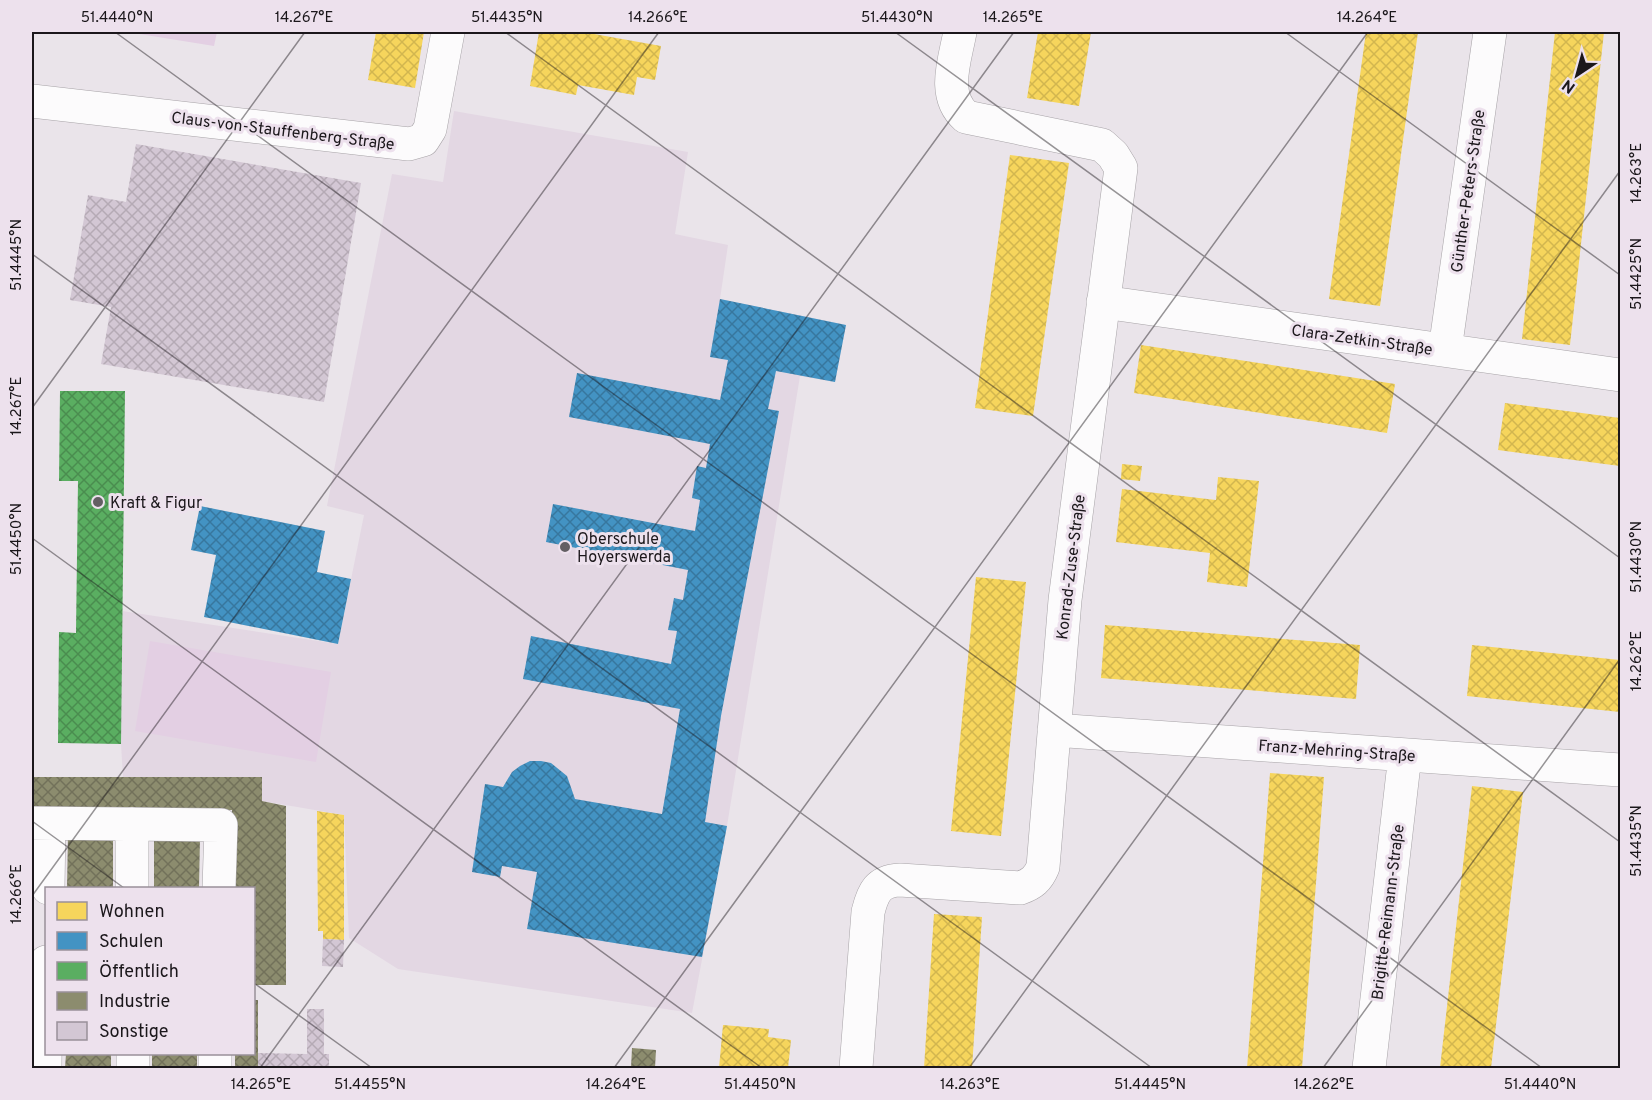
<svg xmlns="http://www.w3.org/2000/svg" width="1652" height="1100" font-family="Overpass,sans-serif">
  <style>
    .built { fill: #e3d7e3 }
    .park { fill: #e3cfe3 }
    .homes { fill: url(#homes-cross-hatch) }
    .schools { fill: url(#schools-cross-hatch) }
    .public { fill: url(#public-cross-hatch) }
    .industry { fill: url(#industry-cross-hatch) }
    .building { fill: url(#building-cross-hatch) }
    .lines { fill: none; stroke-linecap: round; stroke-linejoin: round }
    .minor-casing { stroke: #a7a3a7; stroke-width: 34 }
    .minor { stroke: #fcfbfc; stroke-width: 33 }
    .ticks { fill: none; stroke: #1b171b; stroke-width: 1.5; stroke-opacity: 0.45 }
    .poi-dot { fill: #635f63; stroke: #ede1ed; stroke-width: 2 }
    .labels { text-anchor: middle; stroke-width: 6; stroke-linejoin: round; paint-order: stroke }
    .street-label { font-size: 16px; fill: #1b171b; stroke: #ede1ed }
    .poi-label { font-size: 16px; fill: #1b171b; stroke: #ede1ed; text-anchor: start }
    .neatline { fill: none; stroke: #1b171b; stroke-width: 2 }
    .ticks-label { font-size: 15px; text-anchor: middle; fill: #1b171b }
  </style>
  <defs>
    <pattern id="homes-cross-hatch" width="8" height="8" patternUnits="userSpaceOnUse" patternTransform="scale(1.5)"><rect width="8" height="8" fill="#f6d55c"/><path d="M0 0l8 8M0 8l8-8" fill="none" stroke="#d2b64f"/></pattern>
    <pattern id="schools-cross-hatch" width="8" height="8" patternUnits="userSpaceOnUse" patternTransform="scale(1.5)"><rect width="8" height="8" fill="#4393c3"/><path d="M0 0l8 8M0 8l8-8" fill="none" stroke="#37779e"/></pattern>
    <pattern id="public-cross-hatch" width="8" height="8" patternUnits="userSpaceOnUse" patternTransform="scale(1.5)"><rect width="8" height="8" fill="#5aae61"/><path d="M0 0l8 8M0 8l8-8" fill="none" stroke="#4a8d4f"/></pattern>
    <pattern id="industry-cross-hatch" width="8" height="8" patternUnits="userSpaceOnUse" patternTransform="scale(1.5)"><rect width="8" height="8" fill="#8c8c6e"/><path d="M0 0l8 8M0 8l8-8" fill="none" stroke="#72715a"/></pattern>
    <pattern id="building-cross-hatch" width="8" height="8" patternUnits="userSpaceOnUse" patternTransform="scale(1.5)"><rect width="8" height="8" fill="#d3c7d4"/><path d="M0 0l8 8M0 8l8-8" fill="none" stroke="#b5aab5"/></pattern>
  </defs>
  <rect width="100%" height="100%" fill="#eae4ea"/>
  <!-- built -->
  <path class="built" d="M 454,111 L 688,152 L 675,234 L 728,245 L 720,299 L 846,325 L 835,382 L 800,376 L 727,826 L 692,1013 L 398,969 L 349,938 L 344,815 L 262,801 L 262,777 L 123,777 L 121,744 L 122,611 L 338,644 L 364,515 L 327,506 L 392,174 L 443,182 Z"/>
  <!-- park -->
  <path class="park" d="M 127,32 L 217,32 L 214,46 Z
    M 150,641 L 331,672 L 316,762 L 135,731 Z"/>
  <!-- homes -->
  <path class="homes" d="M 376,32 L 424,32 L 415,88 L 368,80 Z
    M 539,32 L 583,32 L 661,46 L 655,80 L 637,77 L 634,95 L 578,85 L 576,95 L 530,86 Z
    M 1038,32 L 1091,32 L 1079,106 L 1027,98 Z
    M 1366,32 L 1418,32 L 1380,306 L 1329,299 Z
    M 1555,32 L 1604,32 L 1570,345 L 1522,339 Z
    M 1010,155 L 1069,163 L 1033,416 L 975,408 Z
    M 1141,345 L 1395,384 L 1387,433 L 1134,393 Z
    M 1505,403 L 1620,418 L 1620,466 L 1498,450 Z
    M 1122,464 L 1142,466 L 1140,481 L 1121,479 Z
    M 1218,477 L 1259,481 L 1247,587 L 1207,582 L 1210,553 L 1116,542 L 1122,489 L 1216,500 Z
    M 976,577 L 1026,582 L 1001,836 L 951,831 Z
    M 1105,625 L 1360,645 L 1356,699 L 1101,678 Z
    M 1472,645 L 1620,660 L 1620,712 L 1467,696 Z
    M 1270,773 L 1324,777 L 1302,1068 L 1247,1068 Z
    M 1472,786 L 1523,792 L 1491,1068 L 1440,1068 Z
    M 317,811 L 344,815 L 344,940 L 323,939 L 323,931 L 318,931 Z
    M 934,914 L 982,917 L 972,1068 L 924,1068 Z
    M 723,1025 L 769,1029 L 768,1037 L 791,1040 L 788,1068 L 719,1068 Z"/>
  <!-- schools -->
  <path class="schools" d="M 720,299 L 846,325 L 835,382 L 776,371 L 768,409 L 779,411 L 721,716 L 705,822 L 727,826 L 702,957 L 527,929 L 537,872 L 502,866 L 500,877 L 472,872 L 485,784 L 503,787 L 512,772 L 520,766 L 530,761 L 541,761 L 551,763 L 567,776 L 575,799 L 662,814 L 680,709 L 523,679 L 531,636 L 671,664 L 677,631 L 668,630 L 674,598 L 683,600 L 688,570 L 546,542 L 553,504 L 695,531 L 700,500 L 692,498 L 697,466 L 706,468 L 710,444 L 569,417 L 577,373 L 720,400 L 728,360 L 710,357 Z
    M 200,506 L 325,531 L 317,572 L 351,579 L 338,644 L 204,617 L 216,555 L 191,550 Z"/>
  <!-- public -->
  <path class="public" d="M 60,391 L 125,391 L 121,744 L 58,743 L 59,632 L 76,633 L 78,481 L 59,481 Z"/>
  <!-- industry -->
  <path class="industry" d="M 32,777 L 262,777 L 262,801 L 286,806 L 286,985 L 254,985 L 254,888 L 233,888 L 232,810 L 32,811 Z
    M 68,834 L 113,834 L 113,888 L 67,888 Z
    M 154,837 L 200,837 L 199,888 L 154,888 Z
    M 254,1000 L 258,1000 L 258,1068 L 235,1068 L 235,1054 L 254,1054 Z
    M 632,1048 L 656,1050 L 655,1068 L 631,1068 Z
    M 66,1054 L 111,1054 L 111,1068 L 65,1068 Z
    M 152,1054 L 197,1054 L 197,1068 L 152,1068 Z"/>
  <!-- building -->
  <path class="building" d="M 136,144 L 361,183 L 324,402 L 101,364 L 111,307 L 70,300 L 88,195 L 126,202 Z
    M 323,939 L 344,940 L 343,967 L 322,966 Z
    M 307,1009 L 324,1009 L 324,1054 L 329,1054 L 329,1068 L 258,1068 L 258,1053 L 307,1054 Z"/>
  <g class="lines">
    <defs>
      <path id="minor" d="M 32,101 L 409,144 L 423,140 L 430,129 L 448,32
        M 1103,302 L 1620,375
        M 1445,350 L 1490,32
        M 1054,730 L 1620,770
        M 32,823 L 221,825 L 219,888
        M 132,824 L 132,888
        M 48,888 L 49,824
        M 133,1054 L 133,1068
        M 45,1068 L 46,962
        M 215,1068 L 215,1054
        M 856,1068 L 868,912 C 873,892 878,881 900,880 L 1020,888 C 1032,884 1038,879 1043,867 L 1065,600 L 1121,168 L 1113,155 L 1102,145 L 966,117 C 941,95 955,60 960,32
        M 1369,1068 L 1405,755"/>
    </defs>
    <!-- minor casing -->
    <use href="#minor" class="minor-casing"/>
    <!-- minor -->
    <use href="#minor" class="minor"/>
  </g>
  <!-- ticks -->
  <path class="ticks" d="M 115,32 L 1542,1068M 505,32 L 1620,842M 895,32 L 1620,558M 1285,32 L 1620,275M 32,254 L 1152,1068M 32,408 L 305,32M 32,538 L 762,1068M 32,821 L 124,888M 32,896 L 659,32M 254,983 L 372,1068M 260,1068 L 1014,32M 614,1068 L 1368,32M 969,1068 L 1620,171M 1323,1068 L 1620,659"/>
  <!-- markers -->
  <g class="poi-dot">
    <circle cx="98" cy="502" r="6"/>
    <circle cx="565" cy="547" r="6"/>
  </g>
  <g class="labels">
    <!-- street labels -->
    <g class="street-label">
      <text transform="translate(283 130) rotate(7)" y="6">Claus-von-Stauffenberg-Straße</text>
      <text transform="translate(1467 191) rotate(-82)" y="6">Günther-Peters-Straße</text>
      <text transform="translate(1362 339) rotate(8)" y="6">Clara-Zetkin-Straße</text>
      <text transform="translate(1070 567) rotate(-83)" y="6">Konrad-Zuse-Straße</text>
      <text transform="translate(1337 750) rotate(4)" y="6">Franz-Mehring-Straße</text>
      <text transform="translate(1387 912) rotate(-83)" y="6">Brigitte-Reimann-Straße</text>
    </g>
    <!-- poi labels -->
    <g class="poi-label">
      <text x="110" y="508">Kraft &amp; Figur</text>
      <text x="577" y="544">Oberschule<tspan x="577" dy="18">Hoyerswerda</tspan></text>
    </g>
  </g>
  <!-- border -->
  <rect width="1652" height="1100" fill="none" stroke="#ede1ed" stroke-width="66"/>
  <!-- legend -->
  <rect x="45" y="887" width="210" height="168" fill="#ede1ed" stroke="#999099" stroke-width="1.5"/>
  <rect x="57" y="902" width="30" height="18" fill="#f6d55c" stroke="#999099" stroke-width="1.5"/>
  <text x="99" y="917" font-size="18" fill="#1b171b">Wohnen</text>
  <rect x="57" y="932" width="30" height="18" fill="#4393c3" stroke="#999099" stroke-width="1.5"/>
  <text x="99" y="947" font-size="18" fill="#1b171b">Schulen</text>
  <rect x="57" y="962" width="30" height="18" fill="#5aae61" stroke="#999099" stroke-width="1.5"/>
  <text x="99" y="977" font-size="18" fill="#1b171b">Öffentlich</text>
  <rect x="57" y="992" width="30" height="18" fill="#8c8c6e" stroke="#999099" stroke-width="1.5"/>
  <text x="99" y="1007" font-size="18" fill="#1b171b">Industrie</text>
  <rect x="57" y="1022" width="30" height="18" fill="#d3c7d4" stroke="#999099" stroke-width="1.5"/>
  <text x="99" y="1037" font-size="18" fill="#1b171b">Sonstige</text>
  <!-- north arrow -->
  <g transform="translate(1577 75) rotate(216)" stroke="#ede1ed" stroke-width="4.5" paint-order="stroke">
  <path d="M0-4.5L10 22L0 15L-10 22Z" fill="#1b171b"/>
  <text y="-9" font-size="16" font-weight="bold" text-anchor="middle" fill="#1b171b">N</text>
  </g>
  <rect x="33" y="33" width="1586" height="1034" class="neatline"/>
  <g class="ticks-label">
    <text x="117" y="22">51.4440°N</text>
    <text x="304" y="22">14.267°E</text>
    <text x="507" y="22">51.4435°N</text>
    <text x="658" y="22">14.266°E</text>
    <text x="897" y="22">51.4430°N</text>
    <text x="1013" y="22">14.265°E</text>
    <text x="1367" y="22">14.264°E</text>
    <text transform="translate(1636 173) rotate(-90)" y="5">14.263°E</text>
    <text transform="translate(16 255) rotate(-90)" y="5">51.4445°N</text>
    <text transform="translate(1636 274) rotate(-90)" y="5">51.4425°N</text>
    <text transform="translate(16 406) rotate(-90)" y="5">14.267°E</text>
    <text transform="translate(16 539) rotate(-90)" y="5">51.4450°N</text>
    <text transform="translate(1636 557) rotate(-90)" y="5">51.4430°N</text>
    <text transform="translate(1636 661) rotate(-90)" y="5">14.262°E</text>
    <text transform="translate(1636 841) rotate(-90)" y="5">51.4435°N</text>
    <text transform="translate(16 894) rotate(-90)" y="5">14.266°E</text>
    <text x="261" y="1089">14.265°E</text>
    <text x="370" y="1089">51.4455°N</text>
    <text x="616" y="1089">14.264°E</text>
    <text x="760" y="1089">51.4450°N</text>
    <text x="970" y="1089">14.263°E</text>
    <text x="1150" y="1089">51.4445°N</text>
    <text x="1324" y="1089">14.262°E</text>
    <text x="1540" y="1089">51.4440°N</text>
  </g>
</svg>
